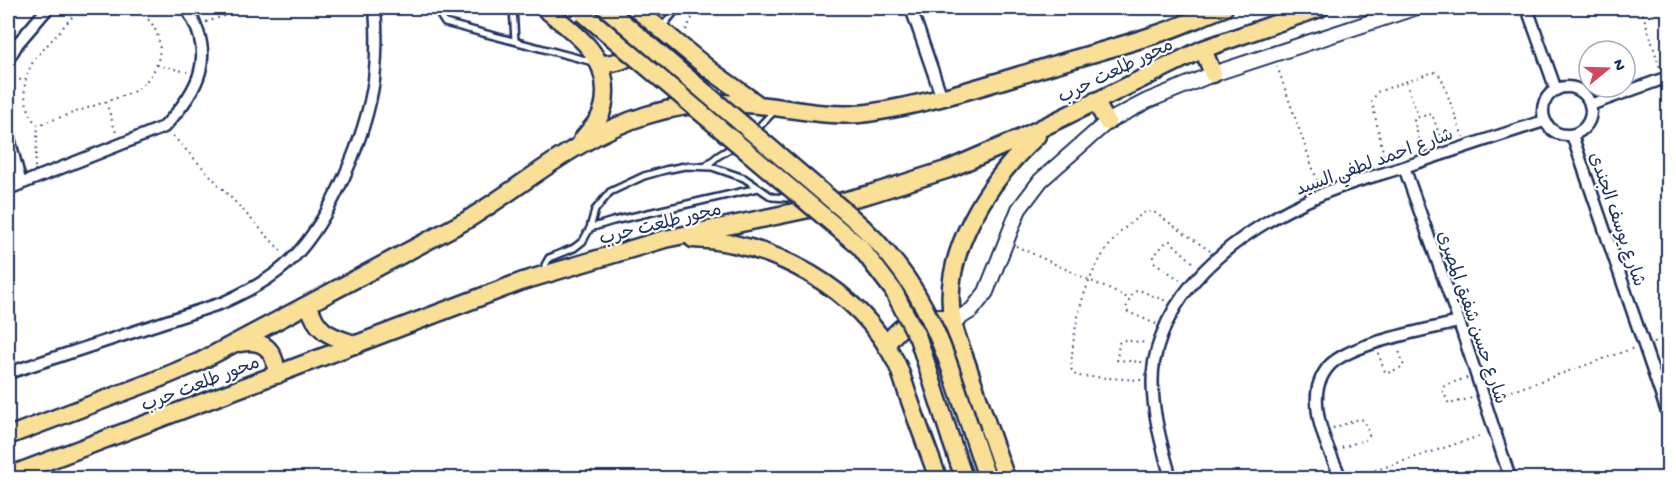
<svg xmlns="http://www.w3.org/2000/svg" width="1676" height="486" font-family="'Gochi Hand','Playpen Sans Arabic',sans-serif">
  <style>
    .lines { fill: none; stroke-linecap: round; stroke-linejoin: round }
    .service-casing { stroke: #1b2f5e; stroke-width: 10 }
    .minor-casing { stroke: #1b2f5e; stroke-width: 15 }
    .tertiary-casing { stroke: #1b2f5e; stroke-width: 18 }
    .primary-casing { stroke: #1b2f5e; stroke-width: 21 }
    .path { stroke: #1b2f5e; stroke-width: 2; stroke-dasharray: 1.5 4.5; stroke-linecap: butt }
    .service { stroke: #fff; stroke-width: 5 }
    .minor { stroke: #fff; stroke-width: 10 }
    .tertiary { stroke: #fff; stroke-width: 14 }
    .primary { stroke: #fadf96; stroke-width: 16 }
    .primary-bridge-casing { stroke: #1b2f5e; stroke-width: 21; stroke-linecap: butt }
    .primary-bridge { stroke: #fadf96; stroke-width: 16 }
    .labels { text-anchor: middle; stroke-width: 4.5; stroke-linejoin: round; paint-order: stroke }
    .street-label { font-size: 18px; fill: #1b2f5e; stroke: #fff }
  </style>
  <rect width="100%" height="100%" fill="#fff"/>
  <filter id="ink" filterUnits="userSpaceOnUse"><feTurbulence type="fractalNoise" baseFrequency=".0167" numOctaves="2"/><feDisplacementMap in="SourceGraphic" scale="12" xChannelSelector="R" yChannelSelector="G"/><feConvolveMatrix kernelMatrix="1 2 1 2 8 2 1 2 1" color-interpolation-filters="sRGB"/></filter>
  <g filter="url(#ink)">
    <g class="lines">
      <defs>
        <path id="service" d="M 441,8 L 441,17 L 445,23 L 593,62
          M 513,8 L 515,41
          M 662,27 L 676,10
          M 755,131 L 776,109
          M 706,166 L 718,156 L 736,145
          M 590,228 L 613,221 L 758,188
          M 545,271 L 545,265 L 549,258 L 574,248 L 583,241 L 590,228 L 595,210 L 610,192 L 644,176 L 665,170 L 685,166 L 712,167 L 744,178 L 772,197 L 787,198"/>
        <path id="minor" d="M 911,8 L 942,98
          M 1527,8 L 1556,90
          M 8,60 L 18,43 L 48,8
          M1543 111a24 24 0 1 1 48 0a24 24 0 1 1-48 0Z
          M 1590,105 L 1668,77
          M 8,134 L 21,184
          M 1572,135 L 1668,415
          M 1404,167 L 1459,322 L 1510,478
          M 8,189 L 164,127 C 200,89 217,55 186,8
          M 8,373 L 222,303 C 246,292 272,279 291,260 C 331,220 366,136 374,80 C 377,56 377,32 375,8
          M 1171,478 C 1161,444 1148,398 1154,362 C 1170,279 1248,226 1320,195 C 1349,182 1381,175 1410,165 C 1455,150 1500,135 1544,121
          M 1341,478 C 1330,453 1315,423 1317,395 C 1317,384 1324,370 1332,363 C 1357,342 1426,330 1459,322"/>
        <path id="tertiary" d="M 953,322 L 972,310 L 986,292 L 1019,209 L 1041,180 L 1107,122 L 1147,101 L 1213,74 L 1414,8"/>
        <path id="primary" d="M 544,8 C 572,31 605,51 605,91 C 605,100 603,111 599,118 C 594,126 587,133 582,140
          M 635,8 L 710,70 L 759,105
          M 1203,49 L 1213,74
          M 600,64 C 618,64 630,59 642,46
          M 1095,101 L 1107,122
          M 693,239 C 773,242 858,288 896,362 C 902,374 905,388 910,401 C 919,427 929,453 938,478
          M 309,305 C 317,334 331,336 357,345
          M 240,343 C 265,338 275,351 277,375
          M 886,346 C 900,322 926,310 953,322
          M 972,433 L 987,478
          M 8,436 L 151,382 L 199,362 L 467,220 C 527,183 578,136 647,115 C 682,104 722,101 759,105 C 795,109 831,118 868,113 C 923,105 977,88 1030,72 C 1072,59 1115,48 1157,34 C 1180,27 1202,16 1224,8
          M 951,440 L 964,478
          M 8,476 L 523,281 L 665,239 L 828,205 L 870,194 L 949,169 L 1021,138 L 1203,49 L 1320,8
          M 1006,478 C 993,442 981,406 969,370 C 964,354 956,338 953,322 C 939,254 990,179 1037,136"/>
      </defs>
      <!-- service casing -->
      <use href="#service" class="service-casing"/>
      <!-- minor casing -->
      <use href="#minor" class="minor-casing"/>
      <!-- tertiary casing -->
      <use href="#tertiary" class="tertiary-casing"/>
      <!-- primary casing -->
      <use href="#primary" class="primary-casing"/>
      <!-- path -->
      <path class="path" d="M 80,8 L 34,60 C 24,77 22,90 28,108 C 31,115 32,121 38,125 L 131,93 C 156,79 169,50 152,24 C 148,18 140,13 135,8
        M 1166,8 L 1169,16
        M 1641,8 L 1660,68
        M 206,22 L 249,8
        M 686,30 L 697,8
        M 157,65 L 187,72
        M 1277,66 L 1318,183
        M 8,76 L 24,81
        M 1406,82 L 1418,116
        M 106,102 L 116,133
        M 173,136 L 284,254
        M 1422,150 L 1414,121 L 1415,118 L 1432,114 L 1442,142
        M 1385,161 L 1372,102 L 1377,92 L 1433,72 L 1437,73 L 1441,77 L 1463,137
        M 35,167 L 38,125
        M 1016,246 L 1130,299
        M 1180,280 L 1154,262 L 1153,257 L 1166,242 L 1170,241 L 1196,265
        M 1156,324 L 1128,312 L 1126,308 C 1129,302 1131,292 1139,290 L 1166,301
        M 1654,342 L 1668,337
        M 1378,353 L 1385,372 L 1388,373 L 1404,366 L 1398,348
        M 1142,362 L 1117,360 L 1119,343 L 1123,340 L 1147,343
        M 1467,378 L 1445,385 L 1442,389 L 1449,404 L 1472,398
        M 1141,380 L 1076,376 L 1071,369 C 1074,309 1092,245 1147,211 L 1154,212 L 1210,251
        M 1495,397 L 1634,348
        M 1333,428 L 1359,419 L 1364,420 L 1369,435 L 1367,439 L 1341,448
        M 1352,478 L 1483,435"/>
      <!-- service -->
      <use href="#service" class="service"/>
      <!-- minor -->
      <use href="#minor" class="minor"/>
      <!-- tertiary -->
      <use href="#tertiary" class="tertiary"/>
      <!-- primary -->
      <use href="#primary" class="primary"/>
      <defs>
        <path id="primary-bridge" d="M 606,8 L 848,214 C 925,280 941,340 972,433
          M 583,13 L 860,247 L 893,290 L 918,338 L 951,440"/>
      </defs>
      <!-- primary-bridge casing -->
      <use href="#primary-bridge" class="primary-bridge-casing"/>
      <!-- primary-bridge -->
      <use href="#primary-bridge" class="primary-bridge"/>
    </g>
  </g>
  <g class="labels">
    <!-- street labels -->
    <g class="street-label">
      <text transform="translate(1115 70) rotate(-26)" y="6">محور طلعت حرب</text>
      <text transform="translate(1374 161) rotate(-20)" y="6">شارع احمد لطفي السيد</text>
      <text transform="translate(1618 219) rotate(71)" y="6">شارع يوسف الجندى</text>
      <text transform="translate(660 223) rotate(-14)" y="6">محور طلعت حرب</text>
      <text transform="translate(1473 317) rotate(71)" y="6">شارع حسن شفيق المصرى</text>
      <text transform="translate(200 383) rotate(-21)" y="6">محور طلعت حرب</text>
    </g>
  </g>
  <!-- margin -->
  <rect width="1676" height="486" fill="none" stroke="#fff" stroke-width="30"/>
  <rect x="15" y="15" width="1646" height="456" fill="none" stroke="#1b2f5e" stroke-width="2" filter="url(#ink)"/>
  <!-- north arrow -->
  <g transform="translate(1607 69) rotate(71)"><circle r="28" fill="#ffffff" stroke="#a4acbf" stroke-width="1.5"/>
  <path d="M0-4.5L10 22L0 15L-10 22Z" fill="#d1495b"/>
  <text y="-9" font-size="16" font-weight="bold" text-anchor="middle" fill="#1b2f5e">N</text>
  </g>
</svg>
